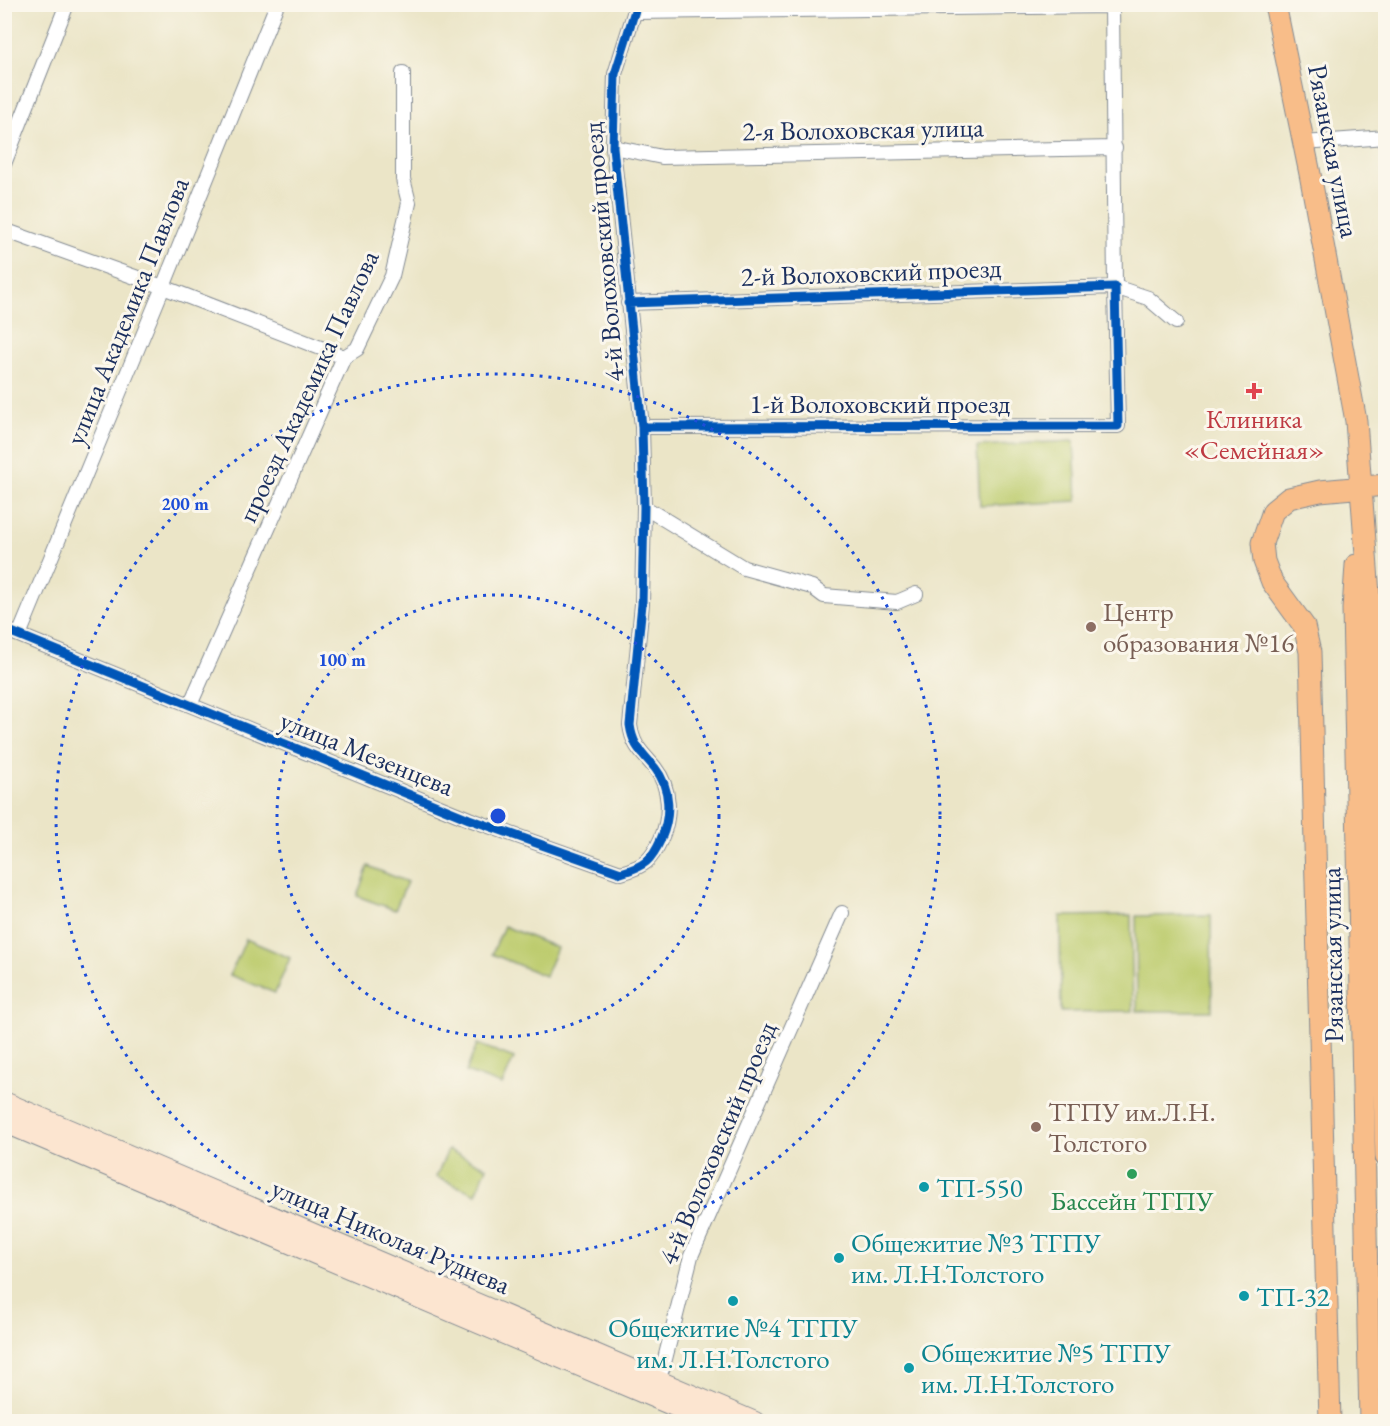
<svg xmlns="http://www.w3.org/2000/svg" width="1390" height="1426" font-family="'EB Garamond',serif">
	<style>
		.green { fill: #bdcc6e; stroke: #6c7e66; stroke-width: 1.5 }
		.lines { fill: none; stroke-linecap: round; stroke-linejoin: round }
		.street-casing { stroke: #838a92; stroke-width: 16 }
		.secondary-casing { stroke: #838a92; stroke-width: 22 }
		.primary-casing { stroke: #838a92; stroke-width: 23 }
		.street { stroke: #fff; stroke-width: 14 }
		.secondary { stroke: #fce5d0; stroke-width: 20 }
		.primary { stroke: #f8bd89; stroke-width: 21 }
		.cycleway-casing { stroke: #fbf7ec; stroke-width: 13 }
		.cycleway { stroke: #0057b8; stroke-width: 9 }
		.ring { fill: none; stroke: #1d4ed8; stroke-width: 3; stroke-dasharray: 3 6 }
		.health-dot { fill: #e0444e; stroke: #fbf7ec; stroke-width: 2 }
		.education-dot { fill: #8d6e63; stroke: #fbf7ec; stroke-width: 2 }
		.leisure-dot { fill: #2e9e5b; stroke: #fbf7ec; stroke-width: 2 }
		.culture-dot { fill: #0f9aa8; stroke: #fbf7ec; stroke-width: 2 }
		.labels { text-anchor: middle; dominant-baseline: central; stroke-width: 6; stroke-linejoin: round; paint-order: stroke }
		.street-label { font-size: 27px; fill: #1b2f5e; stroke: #fbf7ec }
		.health-label { font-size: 27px; fill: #be3a42; stroke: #fbf7ec }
		.education-label { font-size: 27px; fill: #785e54; stroke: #fbf7ec; text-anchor: start }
		.culture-label { font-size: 27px; fill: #0d838f; stroke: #fbf7ec; text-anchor: start }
		.leisure-label { font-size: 27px; fill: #27864d; stroke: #fbf7ec }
		.centre { fill: #1d4ed8; stroke: #fbf7ec; stroke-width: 3 }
		.ring-label { font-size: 18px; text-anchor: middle; font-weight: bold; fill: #1d4ed8; stroke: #fbf7ec; stroke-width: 6; stroke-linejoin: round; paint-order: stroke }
	</style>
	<rect width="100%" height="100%" fill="#fbf7ec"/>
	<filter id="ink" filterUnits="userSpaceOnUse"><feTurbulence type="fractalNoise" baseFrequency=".0167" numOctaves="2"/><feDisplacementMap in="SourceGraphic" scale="12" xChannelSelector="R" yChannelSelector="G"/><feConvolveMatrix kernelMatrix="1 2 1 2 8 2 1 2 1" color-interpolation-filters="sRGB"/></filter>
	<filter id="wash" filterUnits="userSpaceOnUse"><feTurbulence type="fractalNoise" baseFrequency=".008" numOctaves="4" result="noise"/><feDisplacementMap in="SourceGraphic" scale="24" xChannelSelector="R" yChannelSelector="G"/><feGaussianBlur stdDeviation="1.35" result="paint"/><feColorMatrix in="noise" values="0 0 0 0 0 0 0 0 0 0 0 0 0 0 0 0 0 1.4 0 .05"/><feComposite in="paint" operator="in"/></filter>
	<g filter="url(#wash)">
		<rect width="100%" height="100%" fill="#ebe5c7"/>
		<!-- green -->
		<path class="green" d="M1074,441L1077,501L980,506L977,446Z
			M368,866L407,882L395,910L357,896Z
			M1131,915L1133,1011L1061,1012L1060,916Z
			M1211,915L1212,1011H1137L1136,916Z
			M504,926L557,948L545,976L492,954Z
			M246,939L290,958L275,993L230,975Z
			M477,1044L514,1058L502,1085L466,1072Z
			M448,1150L487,1167L476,1194L436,1177Z"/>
	</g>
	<g filter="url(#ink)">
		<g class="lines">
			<defs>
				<path id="street" d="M1112,4L1115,287L1148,298L1176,322
					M634,12L1112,6
					M1304,143L1386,137
					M613,147L662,157L1115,148
					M4,164L67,4
					M4,230L163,287L344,357
					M628,303L1115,287L1118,426L642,427
					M644,507L744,568L812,587L824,596L897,602L916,594
					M4,629L469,819L621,873C645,866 651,861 661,839C671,816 671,788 655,768C642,752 633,747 630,725L642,604L644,507L642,427L613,147L615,74L637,4
					M19,635L163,287L277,4
					M190,705L344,357L357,349L392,276L409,203L403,179V73
					M654,1387L663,1367L691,1256L842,913"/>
				<path id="secondary" d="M4,1102L755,1422
					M4,1122L712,1422"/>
				<path id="primary" d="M1275,4L1310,174L1356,421L1370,608L1386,1157
					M1356,565L1353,609L1370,1422
					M1330,1422L1310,652L1304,626L1272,582L1264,561L1262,543L1273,511L1289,498L1320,491L1386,485"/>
			</defs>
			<!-- street casing -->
			<use href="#street" class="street-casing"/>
			<!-- secondary casing -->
			<use href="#secondary" class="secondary-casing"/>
			<!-- primary casing -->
			<use href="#primary" class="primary-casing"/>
			<!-- street -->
			<use href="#street" class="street"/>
			<!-- secondary -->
			<use href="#secondary" class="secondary"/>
			<!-- primary -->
			<use href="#primary" class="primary"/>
			<defs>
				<path id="cycleway" d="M628,303L1115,287L1118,426L642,427
					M4,629L469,819L621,873C645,866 651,861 661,839C671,816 671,788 655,768C642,752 633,747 630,725L642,604L644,507L642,427L613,147L615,74L637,4"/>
			</defs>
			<!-- cycleway casing -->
			<use href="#cycleway" class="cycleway-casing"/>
			<!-- cycleway -->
			<use href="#cycleway" class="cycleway"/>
		</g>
	</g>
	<!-- distance rings -->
	<g class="ring">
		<circle cx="498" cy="816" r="221"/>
		<circle cx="498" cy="816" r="442"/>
	</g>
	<!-- markers -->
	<path class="health-dot" d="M1251 382h6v6h6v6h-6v6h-6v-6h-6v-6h6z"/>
	<g class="education-dot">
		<circle cx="1091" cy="627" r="6"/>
		<circle cx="1036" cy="1127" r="6"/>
	</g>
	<circle class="leisure-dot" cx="1132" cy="1174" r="6"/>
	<g class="culture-dot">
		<circle cx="924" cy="1187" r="6"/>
		<circle cx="839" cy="1258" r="6"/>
		<circle cx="1244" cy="1296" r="6"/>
		<circle cx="733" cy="1301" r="6"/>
		<circle cx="909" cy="1368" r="6"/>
	</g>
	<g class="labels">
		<!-- street labels -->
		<g class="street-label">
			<text transform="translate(863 129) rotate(-1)">2-я Волоховская улица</text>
			<text transform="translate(1334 151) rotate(79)">Рязанская улица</text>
			<text transform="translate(603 252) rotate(-95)">4-й Волоховский проезд</text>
			<text transform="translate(871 272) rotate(-2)">2-й Волоховский проезд</text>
			<text transform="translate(127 311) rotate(-68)">улица Академика Павлова</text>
			<text transform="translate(308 386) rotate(-65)">проезд Академика Павлова</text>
			<text x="880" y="403">1-й Волоховский проезд</text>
			<text transform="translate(367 753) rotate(22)">улица Мезенцева</text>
			<text transform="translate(1332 955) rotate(-91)">Рязанская улица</text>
			<text transform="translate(717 1143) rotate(-67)">4-й Волоховский проезд</text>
			<text transform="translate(391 1236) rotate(23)">улица Николая Руднева</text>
		</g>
		<!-- health labels -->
		<g class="health-label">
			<text x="1254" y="418">Клиника<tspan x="1254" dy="31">«Семейная»</tspan></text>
		</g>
		<!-- education labels -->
		<g class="education-label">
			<text x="1103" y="611">Центр<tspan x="1103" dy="31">образования №16</tspan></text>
			<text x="1048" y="1111">ТГПУ им.Л.Н.<tspan x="1048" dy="31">Толстого</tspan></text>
		</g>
		<!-- culture labels -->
		<g class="culture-label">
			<text x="936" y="1187">ТП-550</text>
			<text x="851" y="1242">Общежитие №3 ТГПУ<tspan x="851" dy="31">им. Л.Н.Толстого</tspan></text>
			<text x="1256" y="1296">ТП-32</text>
			<text x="733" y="1327" text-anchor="middle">Общежитие №4 ТГПУ<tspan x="733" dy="31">им. Л.Н.Толстого</tspan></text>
			<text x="921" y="1352">Общежитие №5 ТГПУ<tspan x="921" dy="31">им. Л.Н.Толстого</tspan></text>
		</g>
		<!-- leisure labels -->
		<g class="leisure-label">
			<text x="1132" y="1200">Бассейн ТГПУ</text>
		</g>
	</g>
	<circle cx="498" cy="816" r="9" class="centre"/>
	<g class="ring-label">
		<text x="185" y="510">200 m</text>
		<text x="342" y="666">100 m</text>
	</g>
	<!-- margin -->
	<rect width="1390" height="1426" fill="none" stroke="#fbf7ec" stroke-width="24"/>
</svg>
